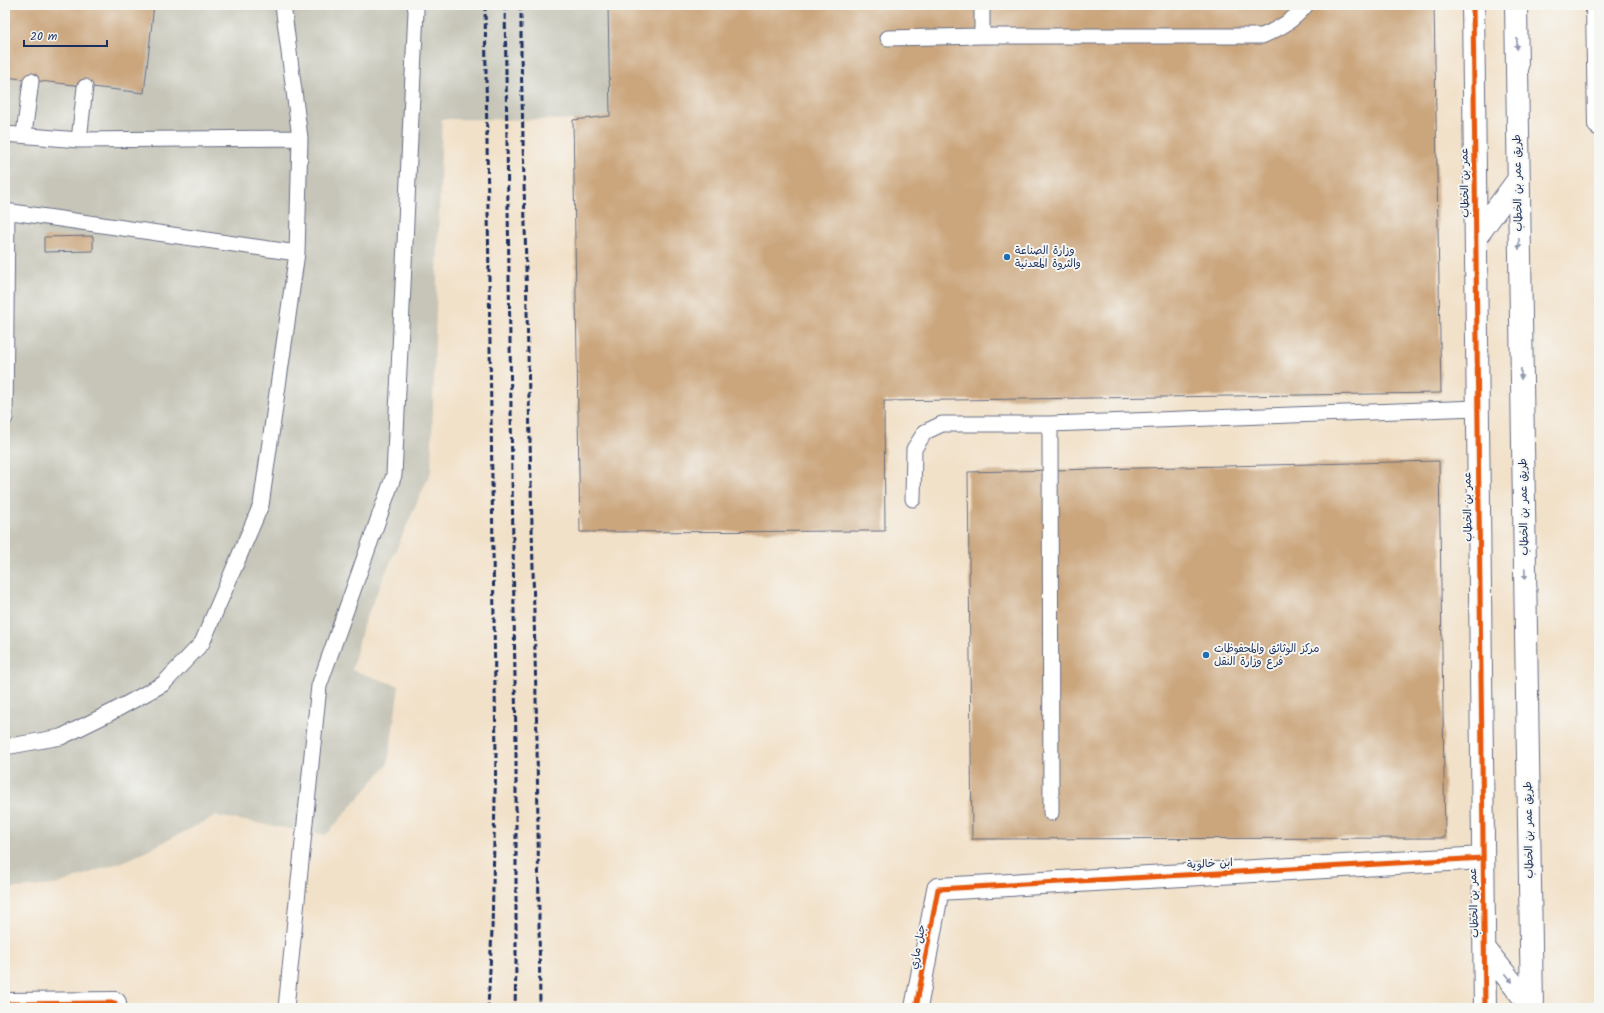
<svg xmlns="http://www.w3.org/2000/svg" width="1604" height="1013" font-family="Kalam,'Playpen Sans Arabic',sans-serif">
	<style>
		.industrial { fill: #c6c5b8 }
		.building { fill: #cba67d }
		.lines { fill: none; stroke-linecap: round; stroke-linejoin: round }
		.service-casing { stroke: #666d83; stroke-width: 17 }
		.minor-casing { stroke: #666d83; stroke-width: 24 }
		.tertiary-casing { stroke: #666d83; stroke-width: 24 }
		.primary-casing { stroke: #666d83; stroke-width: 24 }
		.service { stroke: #fff; stroke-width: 15 }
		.minor { stroke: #fff; stroke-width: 22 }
		.tertiary { stroke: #fff; stroke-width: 22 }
		.primary { stroke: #fff; stroke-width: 22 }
		.rail { stroke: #1b2f5e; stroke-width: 3; stroke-dasharray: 6 3; stroke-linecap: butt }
		.cycleway-casing { stroke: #f6f6f2; stroke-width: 8 }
		.cycleway { stroke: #e8590c; stroke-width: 5 }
		.oneway { fill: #8d97ae }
		.poi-dot { fill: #1f6fb2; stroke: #f6f6f2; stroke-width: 1.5 }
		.labels { text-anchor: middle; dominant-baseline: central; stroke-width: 4; stroke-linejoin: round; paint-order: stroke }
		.street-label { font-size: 11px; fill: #1b2f5e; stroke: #f6f6f2 }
		.poi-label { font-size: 11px; fill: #1b2f5e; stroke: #f6f6f2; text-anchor: start }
	</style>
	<rect width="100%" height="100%" fill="#f6f6f2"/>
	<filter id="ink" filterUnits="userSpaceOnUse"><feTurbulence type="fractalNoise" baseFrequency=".025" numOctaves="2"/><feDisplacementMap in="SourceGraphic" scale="8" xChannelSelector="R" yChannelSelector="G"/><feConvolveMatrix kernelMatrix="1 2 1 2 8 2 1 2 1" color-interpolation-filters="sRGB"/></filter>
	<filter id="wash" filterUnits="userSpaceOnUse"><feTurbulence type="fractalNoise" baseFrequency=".012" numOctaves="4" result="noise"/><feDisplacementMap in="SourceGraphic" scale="16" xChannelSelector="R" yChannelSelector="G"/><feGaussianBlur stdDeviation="0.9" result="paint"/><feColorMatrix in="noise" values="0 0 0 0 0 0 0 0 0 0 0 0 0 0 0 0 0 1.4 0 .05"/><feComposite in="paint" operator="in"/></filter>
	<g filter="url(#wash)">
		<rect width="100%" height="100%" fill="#f2e1c9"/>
		<!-- industrial -->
		<path class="industrial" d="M5,5H608L610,116L573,120L442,119L431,471L364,622L352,670L399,686L388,764L326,835L216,816L130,859L55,885L5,889Z"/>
		<g id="blocks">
			<!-- building -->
			<path class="building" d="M5,5H154L144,93L5,77Z
				M608,5H1434L1441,393L884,401L885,531L580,532L573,120L610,116Z
				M93,236V251L44,252V237Z
				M1439,461L1445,838L972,839L968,472Z"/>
		</g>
	</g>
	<g filter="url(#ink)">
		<use href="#blocks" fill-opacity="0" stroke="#666d83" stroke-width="1"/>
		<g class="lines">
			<defs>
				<path id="service" d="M982,5V36
					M888,38L982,36H1262C1280,28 1293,21 1306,5
					M5,134L79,140L300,138
					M24,134L31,81
					M79,140L85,87
					M5,211L297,253
					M5,418L7,211
					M1050,424L1051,813
					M913,499L914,449L925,432L942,424H1050L1477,408
					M5,747L61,737L110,713L163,684L202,643L261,505L297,253L300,138L283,5
					M286,1008L319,686L394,475L416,11L415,5"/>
				<path id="minor" d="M5,1004L115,1003
					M916,1008L938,889L1483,858"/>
				<path id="tertiary" d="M1473,5L1485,1008
					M1476,237L1518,180
					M1485,949L1532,1008"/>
				<path id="primary" d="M1516,5L1532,1008
					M1597,5L1599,124"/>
			</defs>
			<!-- service casing -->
			<use href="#service" class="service-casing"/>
			<!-- minor casing -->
			<use href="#minor" class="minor-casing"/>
			<!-- tertiary casing -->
			<use href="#tertiary" class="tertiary-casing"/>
			<!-- primary casing -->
			<use href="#primary" class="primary-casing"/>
			<!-- service -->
			<use href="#service" class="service"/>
			<!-- minor -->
			<use href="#minor" class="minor"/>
			<!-- tertiary -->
			<use href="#tertiary" class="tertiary"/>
			<!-- primary -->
			<use href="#primary" class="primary"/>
			<!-- rail -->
			<path class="rail" d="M485,5L496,754L492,930L488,1008
				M505,5L516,745V965L515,1008
				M521,5V53L537,741L540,1008"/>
			<defs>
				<path id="cycleway" d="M1473,5L1485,1008
					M5,1004L115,1003
					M916,1008L938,889L1483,858"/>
			</defs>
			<!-- cycleway casing -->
			<use href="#cycleway" class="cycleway-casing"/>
			<!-- cycleway -->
			<use href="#cycleway" class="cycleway"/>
		</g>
		<!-- one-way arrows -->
		<defs><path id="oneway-solid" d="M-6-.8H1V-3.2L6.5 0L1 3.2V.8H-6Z"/></defs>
		<g class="oneway">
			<use href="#oneway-solid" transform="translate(1517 44) rotate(89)"/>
			<use href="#oneway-solid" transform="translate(1519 244) rotate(89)"/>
			<use href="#oneway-solid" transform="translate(1521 374) rotate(89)"/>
			<use href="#oneway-solid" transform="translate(1525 574) rotate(89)"/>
			<use href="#oneway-solid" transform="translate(1509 978) rotate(52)"/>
		</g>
	</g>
	<!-- markers -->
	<g class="poi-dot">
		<circle cx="1007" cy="257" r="4"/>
		<circle cx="1206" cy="655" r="4"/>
	</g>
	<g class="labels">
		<!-- street labels -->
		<g class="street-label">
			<text transform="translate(1465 183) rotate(-91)">عمر بن الخطاب</text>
			<text transform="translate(1518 183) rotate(-91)">طريق عمر بن الخطاب</text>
			<text transform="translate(1468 507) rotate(-91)">عمر بن الخطاب</text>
			<text transform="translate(1524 507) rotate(-91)">طريق عمر بن الخطاب</text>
			<text transform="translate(1529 830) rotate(-91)">طريق عمر بن الخطاب</text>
			<text transform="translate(1210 864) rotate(-3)">ابن خالوية</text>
			<text transform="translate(1474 903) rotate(-92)">عمر بن الخطاب</text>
			<text transform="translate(918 947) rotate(-79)">جبل ماري</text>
		</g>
		<!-- poi labels -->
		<g class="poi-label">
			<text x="1015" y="251">وزارة الصناعة<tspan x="1015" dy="13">والثروة المعدنية</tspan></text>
			<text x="1214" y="649">مركز الوثائق والمحفوظات<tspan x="1214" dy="13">فرع وزارة النقل</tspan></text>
		</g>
	</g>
	<!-- margin -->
	<rect width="1604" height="1013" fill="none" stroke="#f6f6f2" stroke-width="20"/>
	<!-- scale -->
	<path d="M24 40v6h83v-6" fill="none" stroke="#1b2f5e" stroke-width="2"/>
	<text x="30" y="40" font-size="12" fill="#1b2f5e" stroke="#f6f6f2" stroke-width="3" paint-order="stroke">20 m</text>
</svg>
